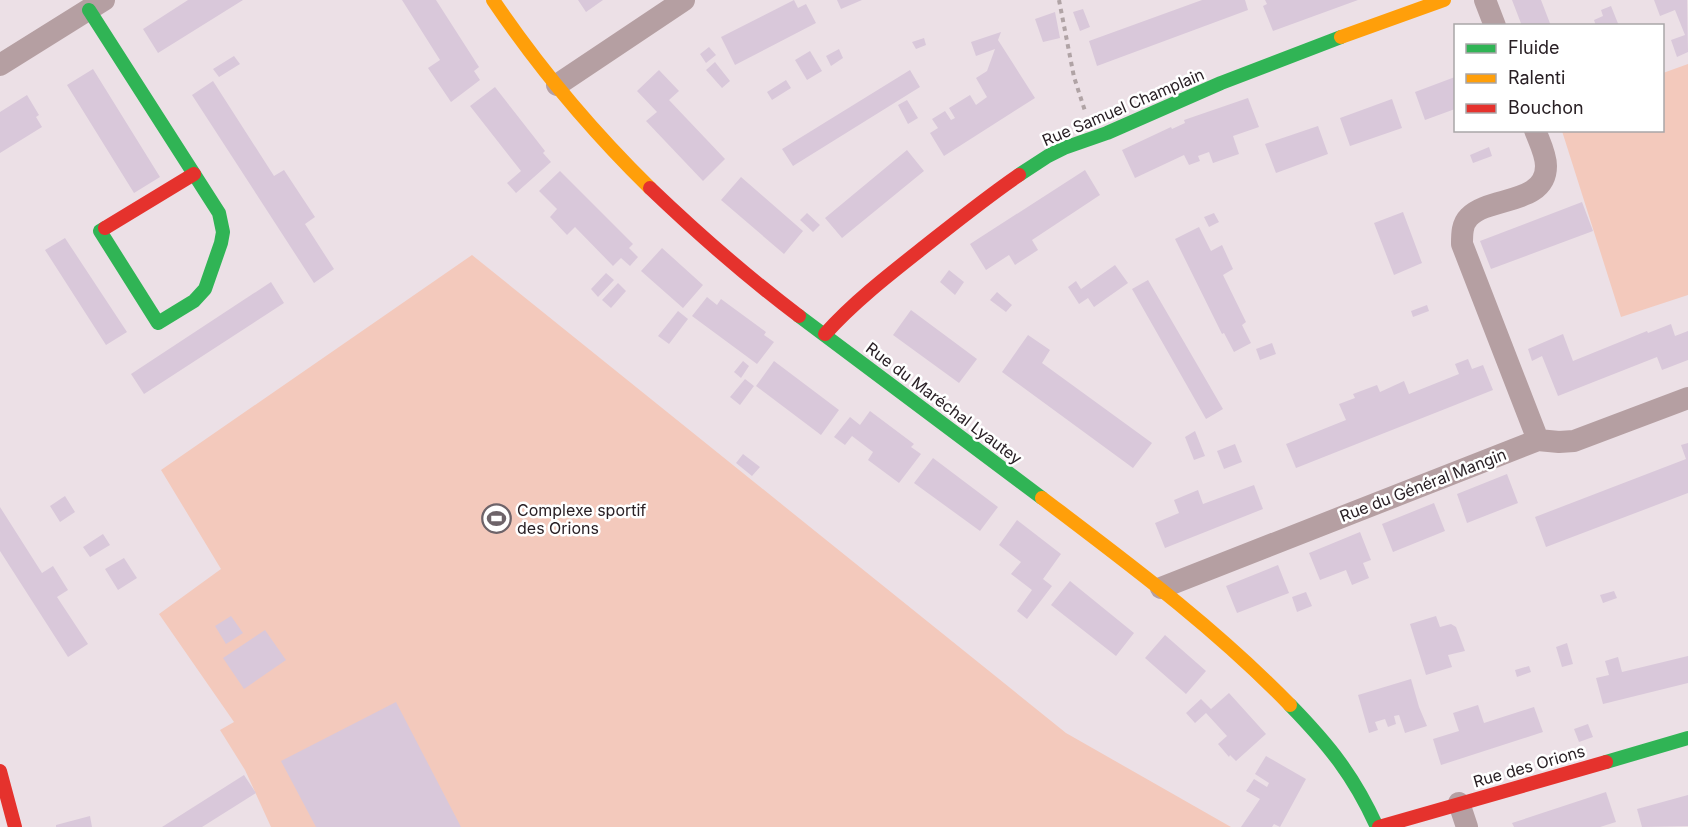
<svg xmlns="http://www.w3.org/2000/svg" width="1688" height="827" font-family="Inter,sans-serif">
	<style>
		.green { fill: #f3c9bc }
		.building { fill: #d9c8da }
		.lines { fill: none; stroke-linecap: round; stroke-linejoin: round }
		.path { stroke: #b0a3a5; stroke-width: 4; stroke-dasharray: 4.5 4.5; stroke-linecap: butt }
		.street { stroke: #b59fa2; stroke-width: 22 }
		.fast { stroke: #30b455; stroke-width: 14 }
		.slow { stroke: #ff9f0a; stroke-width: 14 }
		.jam { stroke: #e5322d; stroke-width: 14 }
		.labels { text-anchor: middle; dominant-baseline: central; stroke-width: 5; stroke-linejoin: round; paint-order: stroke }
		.street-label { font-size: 16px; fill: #292025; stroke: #fff }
		.poi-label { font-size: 16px; fill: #292025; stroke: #fff; text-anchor: start }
	</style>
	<rect width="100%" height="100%" fill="#ece0e6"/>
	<!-- green -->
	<path class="green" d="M1688,64V295L1621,317L1562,131L1662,130L1663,73Z
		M472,255L1066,733L1231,827H271L245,770L220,730L234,722L159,614L221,569L161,470Z"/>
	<!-- building -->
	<path class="building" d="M188,0H243L158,53L143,29Z
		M402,0H436L479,67L474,71L480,80L451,102L428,68L440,60Z
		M578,0H603L586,12Z
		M794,0L798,8L806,4L816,23L735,65L721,37Z
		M837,0H862L841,9Z
		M1202,0H1245L1248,10L1097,66L1089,41Z
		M1265,0H1358L1273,31L1263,6L1267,4Z
		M1512,0H1541L1551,26H1522Z
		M1654,0H1687L1688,52L1677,57L1671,40L1685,35L1675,10L1660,16Z
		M1611,6L1619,26H1596L1594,20L1603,16L1601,10Z
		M1083,9L1090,27L1080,31L1073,12Z
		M1055,12L1060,38L1043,42L1035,19Z
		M1001,32L998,40L1035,98L944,156L930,133L938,128L932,119L945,111L951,120L955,118L949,108L970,95L976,105L987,97L976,78L987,71L995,49L976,56L971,42Z
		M924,38L926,45L916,49L912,42Z
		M709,47L716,55L706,63L700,54Z
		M839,49L843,58L831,66L826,56Z
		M810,51L822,71L807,80L795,60Z
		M234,56L240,64L219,77L213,69Z
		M715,62L730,81L722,88L706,70Z
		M93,69L160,177L134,193L67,85Z
		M659,70L679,91L669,100L725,159L703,181L646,121L657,112L637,91Z
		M910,70L920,87L793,166L782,149Z
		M1455,77V109L1425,120L1415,92Z
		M786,80L791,88L772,100L767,92Z
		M213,81L274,176L284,170L315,217L305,224L334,269L314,283L192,95Z
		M495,87L545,151L543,153L551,162L516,193L507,183L521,171L470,106Z
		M27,95L39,115L36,117L42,127L0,153V112Z
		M1248,98L1259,127L1233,136L1239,154L1213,163L1209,152L1198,156L1200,161L1189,165L1184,155L1135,178L1122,150L1171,127L1172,129L1185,123L1184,120Z
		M1392,99L1402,128L1350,146L1340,118Z
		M907,100L918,118L908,124L898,105Z
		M1318,126L1328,154L1276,173L1265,144Z
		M1489,147L1492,156L1473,163L1470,155Z
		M907,150L924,171L842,238L825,218Z
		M1085,170L1100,195L1032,240L1038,250L1015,265L1009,255L986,270L970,244Z
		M560,171L633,244L629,248L638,257L630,266L621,258L613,266L575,227L567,235L550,217L557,209L539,191Z
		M741,177L803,231L784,254L721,200Z
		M1582,202L1593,231L1491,269L1480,241Z
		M1403,212L1422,263L1394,275L1374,223Z
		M807,213L820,225L813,232L800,220Z
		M1214,213L1219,222L1209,227L1204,217Z
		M1199,227L1211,251L1222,245L1233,269L1223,275L1246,322L1242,325L1251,343L1234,352L1224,333L1222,334L1175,239Z
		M65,238L127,332L106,345L45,250Z
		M662,248L703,285L683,308L641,271Z
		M1115,265L1128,283L1094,307L1088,298L1079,304L1068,287L1076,281L1081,289Z
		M949,270L964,282L955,295L940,282Z
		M606,273L614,280L598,297L591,289Z
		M1148,280L1223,409L1206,419L1132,289Z
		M271,282L284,303L144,394L131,374Z
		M618,283L626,291L611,308L602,300Z
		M997,292L1012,305L1006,312L990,300Z
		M707,297L717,305L721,299L766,332L764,335L774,342L757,364L692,316Z
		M1427,305L1429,311L1413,317L1411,311Z
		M911,310L977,359L959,383L893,335Z
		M678,311L688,319L669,344L658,336Z
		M1671,324L1675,336L1688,331V360L1662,370L1657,357L1558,396L1542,356L1532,361L1528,349L1563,334L1573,361L1647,331L1648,333Z
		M1028,335L1050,350L1042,363L1152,443L1133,468L1002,372Z
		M1272,343L1276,354L1260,360L1256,349Z
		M1468,359L1472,369L1483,365L1493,390L1296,468L1286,444L1346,420L1339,404L1355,398L1353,394L1377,385L1380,392L1404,381L1409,394L1459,374L1455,364Z
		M743,361L749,366L741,378L734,372Z
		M774,361L839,410L821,435L756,386Z
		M745,379L754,386L740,405L730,397Z
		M870,411L914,444L911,447L921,454L899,483L868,460L873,452L852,436L845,445L834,437L850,417L860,425Z
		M1195,431L1205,456L1194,460L1185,437Z
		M1688,443V493L1546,547L1535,517L1686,459L1681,445Z
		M1235,444L1242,462L1224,469L1217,451Z
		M743,454L760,467L752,476L736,463Z
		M933,458L998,507L980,531L914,483Z
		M1507,474L1518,503L1467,523L1457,494Z
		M1254,485L1263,509L1165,548L1155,523L1179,513L1174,500L1198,490L1203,504Z
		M65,496L75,512L60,522L50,506Z
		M1434,503L1445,531L1393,552L1382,524Z
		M0,507L42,573L53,566L68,590L57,597L88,644L68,657L0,551Z
		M1017,520L1061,554L1043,579L1052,586L1027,619L1017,611L1032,590L1011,574L1021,562L999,545Z
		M1360,532L1371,560L1363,563L1369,578L1352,585L1346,570L1320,580L1309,553Z
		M103,534L110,545L90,557L83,547Z
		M124,558L137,578L118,590L105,569Z
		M1278,565L1289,593L1237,613L1226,586Z
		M1070,581L1134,633L1116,656L1051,605Z
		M1614,591L1617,598L1603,603L1600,595Z
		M1306,592L1312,606L1297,612L1292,597Z
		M231,616L243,633L226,644L215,626Z
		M1436,616L1440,627L1451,624L1456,627L1465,651L1448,655L1452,667L1426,675L1410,624Z
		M265,630L286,660L244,689L223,658Z
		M1165,635L1206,671L1186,694L1145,658Z
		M1567,643L1573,664L1562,667L1556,647Z
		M1688,656V683L1603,704L1596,678L1609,675L1605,661L1618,657L1622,672Z
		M1529,666L1531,672L1517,677L1515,670Z
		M1411,679L1419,707L1427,726L1405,733L1399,715L1394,716L1396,724L1388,727L1385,719L1375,722L1378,730L1369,733L1358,695Z
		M1229,693L1266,734L1236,761L1230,755L1229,757L1218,744L1227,736L1206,713L1195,723L1186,713L1201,699L1211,709Z
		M396,702L461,827H316L281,761Z
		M1478,705L1484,723L1534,707L1543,732L1441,765L1433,739L1459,731L1453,713Z
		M1588,724L1593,737L1579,742L1574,729Z
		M1266,756L1306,779L1280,827L1274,824L1272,827H1241L1260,799L1246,791L1254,779L1267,787L1269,783L1255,774Z
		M244,775L256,793L202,827H162Z
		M1606,792L1616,822L1600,827H1514L1512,823Z
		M1688,795V826L1642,827L1637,809Z
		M90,816L92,827H56V825Z"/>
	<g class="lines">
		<!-- path -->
		<path class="path" d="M1059,0L1074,77L1085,111"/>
		<!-- street -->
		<path class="street" d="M1485,0L1495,26
			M0,65L104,0
			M557,85L684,0
			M1535,130C1539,141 1546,154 1546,166C1546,205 1489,196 1469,217C1462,224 1462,234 1462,244L1538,440
			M1161,588L1538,440L1559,442L1574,441L1688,398
			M1459,803L1467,827"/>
		<!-- fast -->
		<path class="fast" d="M89,10L219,213L223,232L221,243L205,289L194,301L158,323L100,231L105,228
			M1019,175L1048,156L1064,148L1107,133L1221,83L1341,37
			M799,316L1042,498
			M1290,705C1329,745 1354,776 1377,827
			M1606,762L1688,738"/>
		<!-- slow -->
		<path class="slow" d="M493,0C539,68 591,130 650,188
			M1341,37L1444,0
			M1042,498C1129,564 1213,626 1290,705"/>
		<!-- jam -->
		<path class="jam" d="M650,188C697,233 746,276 799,316
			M105,228L194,174
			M825,334C853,303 886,277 919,251C952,225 984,199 1019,175
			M0,771L15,827
			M1379,827L1606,762"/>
	</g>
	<!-- icons -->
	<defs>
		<symbol id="stadium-ring" viewBox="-11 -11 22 22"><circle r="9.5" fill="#fff" stroke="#6d6369" stroke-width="1.5"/><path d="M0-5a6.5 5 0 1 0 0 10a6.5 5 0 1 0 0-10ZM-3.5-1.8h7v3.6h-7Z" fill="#6d6369"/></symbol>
	</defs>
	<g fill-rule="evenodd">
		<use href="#stadium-ring" x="480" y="502" width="33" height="33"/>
	</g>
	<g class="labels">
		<!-- street labels -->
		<g class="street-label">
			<text transform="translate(1123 107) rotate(-23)">Rue Samuel Champlain</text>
			<text transform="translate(944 403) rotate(37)">Rue du Maréchal Lyautey</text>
			<text transform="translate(1423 485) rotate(-21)">Rue du Général Mangin</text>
			<text transform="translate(1529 766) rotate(-16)">Rue des Orions</text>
		</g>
		<!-- poi labels -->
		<g class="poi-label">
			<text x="517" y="510">Complexe sportif<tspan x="517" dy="18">des Orions</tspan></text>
		</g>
	</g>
	<!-- legend -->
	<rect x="1454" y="24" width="210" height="108" fill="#ffffff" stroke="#a9a6a8" stroke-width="1.5"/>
	<rect x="1466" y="44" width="30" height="9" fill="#30b455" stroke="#a9a6a8" stroke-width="1.5"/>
	<text x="1508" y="54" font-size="18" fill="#292025">Fluide</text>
	<rect x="1466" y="74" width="30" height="9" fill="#ff9f0a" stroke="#a9a6a8" stroke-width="1.5"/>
	<text x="1508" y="84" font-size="18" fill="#292025">Ralenti</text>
	<rect x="1466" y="104" width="30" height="9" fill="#e5322d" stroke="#a9a6a8" stroke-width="1.5"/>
	<text x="1508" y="114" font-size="18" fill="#292025">Bouchon</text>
</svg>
